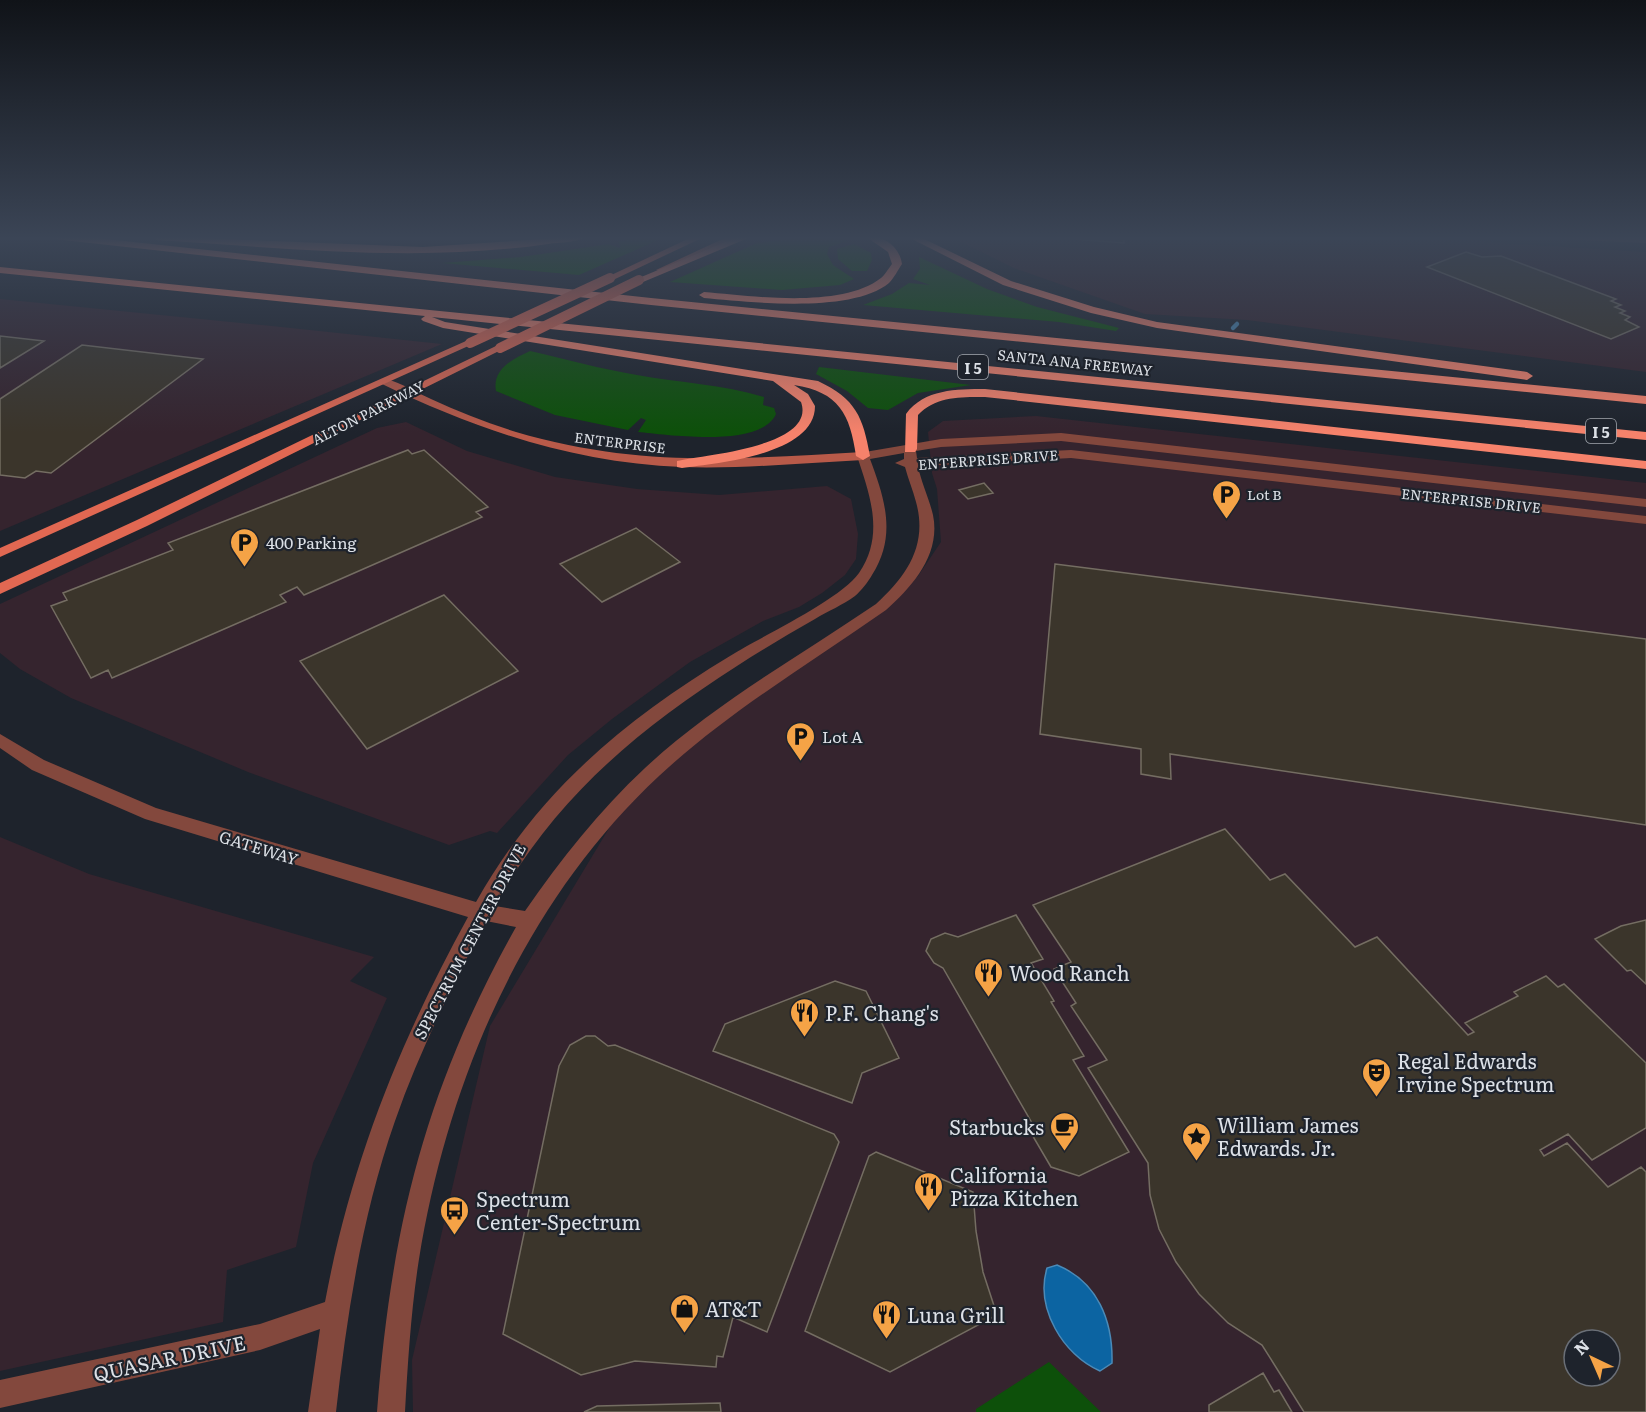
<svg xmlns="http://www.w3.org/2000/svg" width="1646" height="1412" font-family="Literata,serif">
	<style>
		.commercial { fill: #35242e; fill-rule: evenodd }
		.green { fill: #0d500a }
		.water { fill: #0c64a2; stroke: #4b8ab7; stroke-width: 1.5 }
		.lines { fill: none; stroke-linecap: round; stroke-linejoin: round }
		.stream { stroke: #4b8ab7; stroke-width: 4.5 }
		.building { fill: #3b352b; stroke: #746d62; stroke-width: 1.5; fill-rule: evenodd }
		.tertiary { fill: #83483d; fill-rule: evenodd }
		.secondary { fill: #b85a49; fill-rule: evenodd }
		.primary { fill: #e16852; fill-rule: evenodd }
		.motorway { fill: #f6826b; fill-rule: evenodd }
		.primary-bridge { stroke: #e16852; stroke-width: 10 }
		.labels { text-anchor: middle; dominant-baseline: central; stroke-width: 4.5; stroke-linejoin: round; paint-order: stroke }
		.far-street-label { font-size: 14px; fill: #dde1e7; stroke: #1e232c }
		.far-poi-label { font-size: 14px; fill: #dde1e7; stroke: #1e232c; text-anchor: start }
		.shield { fill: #1e232c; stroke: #a4a8af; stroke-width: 1.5 }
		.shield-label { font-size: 15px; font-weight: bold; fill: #dde1e7 }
		.poi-label { font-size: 16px; fill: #dde1e7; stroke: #1e232c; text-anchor: start }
		.street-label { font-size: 16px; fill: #dde1e7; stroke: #1e232c }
		.near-poi-label { font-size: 20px; fill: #dde1e7; stroke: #1e232c; text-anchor: start }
		.near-street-label { font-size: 20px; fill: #dde1e7; stroke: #1e232c }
	</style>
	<rect width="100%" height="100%" fill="#1e232c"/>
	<!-- commercial -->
	<path class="commercial" d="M949,236H1449L1498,243L1646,252V372L1247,320L1145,314L1014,268Z
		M0,299L272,326L442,344L0,531Z
		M1036,416L1646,483V1412H413L412,1360L490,1026L620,810L697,733L873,613L918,576L941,542L937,489L932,473L928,432L943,421ZM1574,1340H1610V1376H1574Z
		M406,422L467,451L555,477L637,489L719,495L827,486L851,499L858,534L856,559L845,575L822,593L799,607L763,621L690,662L612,719L568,755L497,833L490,831L449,845L248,772L71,698L20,669L0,653V604L377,428Z
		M0,837L89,874L374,957L350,981L387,998L313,1163L296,1247L227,1270L223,1322L0,1371Z"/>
	<!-- green -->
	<path class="green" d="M642,236H667L579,275L442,263L521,257L609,244L619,248L621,246L618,242Z
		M814,236L833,237L847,241L829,247L827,254L833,265L854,279L840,285L782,290L670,282L757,243Z
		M854,244L871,253L872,260L867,271H852L838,259L837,249Z
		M919,257L987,289L1037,307L1119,328L1116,331L1059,322L863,305L892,294L909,283L930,285L913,279L920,269Z
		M530,351C565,359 601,369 637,375C680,383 722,384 764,397L763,405L774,408L776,414C761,448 669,435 638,432L646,420L641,418L628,430L555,415L496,391C492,369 513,359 530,351Z
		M819,367L971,385L918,393L888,410L868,408L847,391L816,374Z
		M1049,1362L1101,1412H976V1409Z"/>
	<!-- water -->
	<path class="water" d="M1057,1265C1098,1282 1113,1321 1112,1363L1100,1371C1063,1355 1035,1308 1047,1268Z"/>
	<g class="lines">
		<!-- stream -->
		<path class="stream" d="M1233,328L1237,324"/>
	</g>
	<!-- building -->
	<path class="building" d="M1035,236H1124V243Z
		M1466,252L1482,257L1501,256L1616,299L1611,301L1621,305L1615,307L1625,311L1620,313L1630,317L1625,320L1639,327L1611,339L1427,267Z
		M0,336L44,341L0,368Z
		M82,345L203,359L51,473L36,471L25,478L0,475V399Z
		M408,450L412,454L424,450L488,507L476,512L482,517L304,595L297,587L280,595L286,602L112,678L108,670L91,678L51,606L67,600L63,593L173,550L168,543Z
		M984,483L993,493L968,499L959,490Z
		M636,528L680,562L602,602L560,564Z
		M1055,564L1646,639V825L1170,754L1171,779L1141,774V749L1040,734Z
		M444,595L518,671L367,749L300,661Z
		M1225,829L1270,880L1285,874L1355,947L1377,937L1468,1035L1474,1032L1465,1023L1518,996L1514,992L1546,976L1558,987L1564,984L1646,1063V1128L1592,1160L1568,1134L1540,1150L1544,1156L1567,1143L1608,1187L1641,1167L1646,1172V1412H1304L1262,1345L1228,1323L1199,1294L1176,1262L1159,1229L1150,1195L1148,1163L1088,1068L1107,1060L1071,1006L1076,1003L1054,969L1071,962L1033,905ZM1574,1340H1610V1376H1574Z
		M1016,915L1043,959L1031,963L1054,1001L1051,1002L1084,1056L1073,1060L1129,1152L1079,1176L1051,1167L1031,1133L1036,1130L943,968L934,963L926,951L931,939L945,933L958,937Z
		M1646,920V984L1631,970L1627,971L1595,939L1621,926Z
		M835,981L866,991L899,1058L862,1073L852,1103L713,1051L725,1024Z
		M586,1036H595L608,1046L615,1045L834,1134L839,1142L767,1332L733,1317L723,1357L717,1356L716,1367L635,1361L581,1375L503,1334L559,1066L570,1045Z
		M876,1152L973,1192L976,1231L983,1272L997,1315L890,1372L805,1331L869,1156Z
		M1263,1373L1274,1392L1279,1390L1292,1412H1209V1405Z
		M720,1403L721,1412H584L597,1406Z"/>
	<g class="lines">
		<!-- tertiary -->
		<path class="tertiary" d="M1554,236L1646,237V243L1558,239Z
			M1061,433L1646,499V507L1061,441L941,447L916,451L917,458L1071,450L1646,516V524L1071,458L918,466C921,482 929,498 933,515C941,554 913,586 886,610C809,664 728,712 659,776C524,902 448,1080 419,1259C411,1310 408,1361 405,1412H377C391,1228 425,1089 516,927L486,921C452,986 419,1052 395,1121C362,1215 347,1314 336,1412H308L320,1329L260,1350L0,1408V1380L260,1324L325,1302C351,1162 400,1041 468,917L145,819L32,770L0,748V734L44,760L156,808L476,902C538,792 624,720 730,656C762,636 840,600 859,573C885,535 870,495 857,456L859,453L941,439ZM904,453V459L895,463L905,467C908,479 913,490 916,502C928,545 907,576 876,604C798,657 714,704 645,768C599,811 561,859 525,911L495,906C554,799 636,731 737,666C763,649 789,634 815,619C828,611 843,605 855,596C861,591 868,582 872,575C897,536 885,499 870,459Z"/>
		<!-- secondary -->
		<path class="secondary" d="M386,379C402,383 417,393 431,399C459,412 487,423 516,432C639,468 738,459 863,452L869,456L863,460C802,463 742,469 682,467C575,463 477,430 382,384L380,382Z"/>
		<!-- primary -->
		<path class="primary" d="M694,236H706L613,280L605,278Z
			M729,236H741L664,272L656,270Z
			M466,341L475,343L0,557V548Z
			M496,346L505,348L147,526L0,594V583L137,520Z"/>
		<!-- motorway -->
		<path class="motorway" d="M49,236H78L651,298L1646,396V404L651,305L54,239Z
			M152,236L423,247L587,236C578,243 559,242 548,244C418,263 286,248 156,240Z
			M740,236H753L643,282L634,280Z
			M865,236C883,235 899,245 902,264C898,270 894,278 889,283C851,314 750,302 704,298L699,295L704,292C752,296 841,309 881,278C885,275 888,269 892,264L888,252Z
			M906,236H918L1011,281L1094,307L1157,322L1527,372L1533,376L1527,380L1157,328L1091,313L1003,285Z
			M0,267L1646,432V440L432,317L445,322L818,381C856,399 863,417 870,456L863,460L856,456C850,414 839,392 794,385L808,394L815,406C815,455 717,463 682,468L677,467V461C702,455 817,447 801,402L773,381L443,328L423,321L421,319L425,316L0,273Z
			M985,389L1646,461V469L985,397C961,397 936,396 918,415L917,449L915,452H905L906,414C924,389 957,389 985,389Z"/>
		<!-- primary-bridge -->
		<path class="primary-bridge" d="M470,343L610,278
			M500,348L639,280"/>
	</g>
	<!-- sky -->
	<linearGradient id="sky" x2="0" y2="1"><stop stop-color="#101318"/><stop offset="0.55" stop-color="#3b4556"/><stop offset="1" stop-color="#3b4556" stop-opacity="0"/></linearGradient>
	<rect width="1646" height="433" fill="url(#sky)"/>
	<!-- icons -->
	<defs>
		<symbol id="parking-pin" viewBox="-11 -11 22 30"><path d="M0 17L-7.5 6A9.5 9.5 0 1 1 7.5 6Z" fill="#f5a346" stroke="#1e232c"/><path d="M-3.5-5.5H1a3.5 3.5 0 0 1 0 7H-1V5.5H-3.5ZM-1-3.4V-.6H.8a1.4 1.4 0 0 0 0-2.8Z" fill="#111"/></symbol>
		<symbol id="restaurant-pin" viewBox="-11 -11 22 30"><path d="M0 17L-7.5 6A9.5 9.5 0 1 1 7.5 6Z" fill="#f5a346" stroke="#1e232c"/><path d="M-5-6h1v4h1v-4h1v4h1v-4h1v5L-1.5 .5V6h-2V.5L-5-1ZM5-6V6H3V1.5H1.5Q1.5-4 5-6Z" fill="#111"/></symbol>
		<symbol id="theatre-pin" viewBox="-11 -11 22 30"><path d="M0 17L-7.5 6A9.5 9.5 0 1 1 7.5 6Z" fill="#f5a346" stroke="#1e232c"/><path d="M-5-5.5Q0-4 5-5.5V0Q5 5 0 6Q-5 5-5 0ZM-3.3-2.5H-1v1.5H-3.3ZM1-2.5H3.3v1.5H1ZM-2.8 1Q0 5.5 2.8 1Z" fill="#111"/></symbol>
		<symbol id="cafe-pin" viewBox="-11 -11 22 30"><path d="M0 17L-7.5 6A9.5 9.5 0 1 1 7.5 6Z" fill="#f5a346" stroke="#1e232c"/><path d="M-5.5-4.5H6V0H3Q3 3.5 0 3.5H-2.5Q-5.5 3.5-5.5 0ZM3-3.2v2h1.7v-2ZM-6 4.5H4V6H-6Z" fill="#111"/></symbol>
		<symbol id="sight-pin" viewBox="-11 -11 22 30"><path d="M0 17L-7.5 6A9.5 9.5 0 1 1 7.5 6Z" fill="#f5a346" stroke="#1e232c"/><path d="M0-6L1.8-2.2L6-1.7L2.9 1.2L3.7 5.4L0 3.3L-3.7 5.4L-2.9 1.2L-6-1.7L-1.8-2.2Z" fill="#111"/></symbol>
		<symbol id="bus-pin" viewBox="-11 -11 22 30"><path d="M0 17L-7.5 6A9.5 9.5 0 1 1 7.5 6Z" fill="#f5a346" stroke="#1e232c"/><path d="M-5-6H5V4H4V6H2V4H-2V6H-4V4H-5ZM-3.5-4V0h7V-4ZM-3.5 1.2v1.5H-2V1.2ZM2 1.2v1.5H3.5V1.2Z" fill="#111"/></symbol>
		<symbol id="shop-pin" viewBox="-11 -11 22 30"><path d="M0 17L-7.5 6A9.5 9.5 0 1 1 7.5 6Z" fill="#f5a346" stroke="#1e232c"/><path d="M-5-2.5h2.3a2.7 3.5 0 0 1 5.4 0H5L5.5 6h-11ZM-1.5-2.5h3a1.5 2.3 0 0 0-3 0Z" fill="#111"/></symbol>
	</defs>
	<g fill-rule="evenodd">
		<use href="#parking-pin" x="1210" y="478" width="33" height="45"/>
		<use href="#parking-pin" x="228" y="526" width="33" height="45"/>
		<use href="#parking-pin" x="784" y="720" width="33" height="45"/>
		<use href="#restaurant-pin" x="972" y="956" width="33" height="45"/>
		<use href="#restaurant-pin" x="788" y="996" width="33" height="45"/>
		<use href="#theatre-pin" x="1360" y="1056" width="33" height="45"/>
		<use href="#cafe-pin" x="1048" y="1110" width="33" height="45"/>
		<use href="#sight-pin" x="1180" y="1120" width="33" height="45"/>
		<use href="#restaurant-pin" x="912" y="1170" width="33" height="45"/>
		<use href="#bus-pin" x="438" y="1194" width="33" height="45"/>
		<use href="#shop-pin" x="668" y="1292" width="33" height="45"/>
		<use href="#restaurant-pin" x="870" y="1298" width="33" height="45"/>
	</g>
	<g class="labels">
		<!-- far-street labels -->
		<g class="far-street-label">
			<text transform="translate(1075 362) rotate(6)">SANTA ANA FREEWAY</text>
			<text transform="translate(368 412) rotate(-27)">ALTON PARKWAY</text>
			<text transform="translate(620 442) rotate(7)">ENTERPRISE</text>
			<text transform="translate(988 459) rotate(-4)">ENTERPRISE DRIVE</text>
			<text transform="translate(1471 500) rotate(6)">ENTERPRISE DRIVE</text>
		</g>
		<!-- far-poi labels -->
		<g class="far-poi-label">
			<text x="1247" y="494">Lot B</text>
		</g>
		<!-- shield labels -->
		<g class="shield">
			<rect x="958" y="355" width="30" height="24" rx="4.5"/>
			<rect x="1586" y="419" width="30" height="24" rx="4.5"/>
		</g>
		<g class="shield-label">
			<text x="973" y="367">I 5</text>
			<text x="1601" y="431">I 5</text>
		</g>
		<!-- poi labels -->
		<g class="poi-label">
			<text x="266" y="542">400 Parking</text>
			<text x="822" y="736">Lot A</text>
		</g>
		<!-- street labels -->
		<g class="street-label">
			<text transform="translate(259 847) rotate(17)">GATEWAY</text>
			<text transform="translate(469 941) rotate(-62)">SPECTRUM CENTER DRIVE</text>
		</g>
		<!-- near-poi labels -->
		<g class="near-poi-label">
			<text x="1009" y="972">Wood Ranch</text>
			<text x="825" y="1012">P.F. Chang's</text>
			<text x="1397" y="1060">Regal Edwards<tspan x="1397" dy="23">Irvine Spectrum</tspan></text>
			<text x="1217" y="1124">William James<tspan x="1217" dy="23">Edwards. Jr.</tspan></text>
			<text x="1044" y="1126" text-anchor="end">Starbucks</text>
			<text x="950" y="1174">California<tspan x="950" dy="23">Pizza Kitchen</tspan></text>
			<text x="476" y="1198">Spectrum<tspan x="476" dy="23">Center-Spectrum</tspan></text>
			<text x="705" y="1308">AT&amp;T</text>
			<text x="907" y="1314">Luna Grill</text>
		</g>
		<!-- near-street labels -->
		<g class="near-street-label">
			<text transform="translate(169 1357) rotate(-12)">QUASAR DRIVE</text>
		</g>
	</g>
	<!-- north arrow -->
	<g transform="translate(1592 1358) rotate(316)"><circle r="28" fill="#1e232c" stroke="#6a6f77" stroke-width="1.5"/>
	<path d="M0-4.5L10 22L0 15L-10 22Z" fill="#f5a346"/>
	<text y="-9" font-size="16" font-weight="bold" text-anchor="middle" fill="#dde1e7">N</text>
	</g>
</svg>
